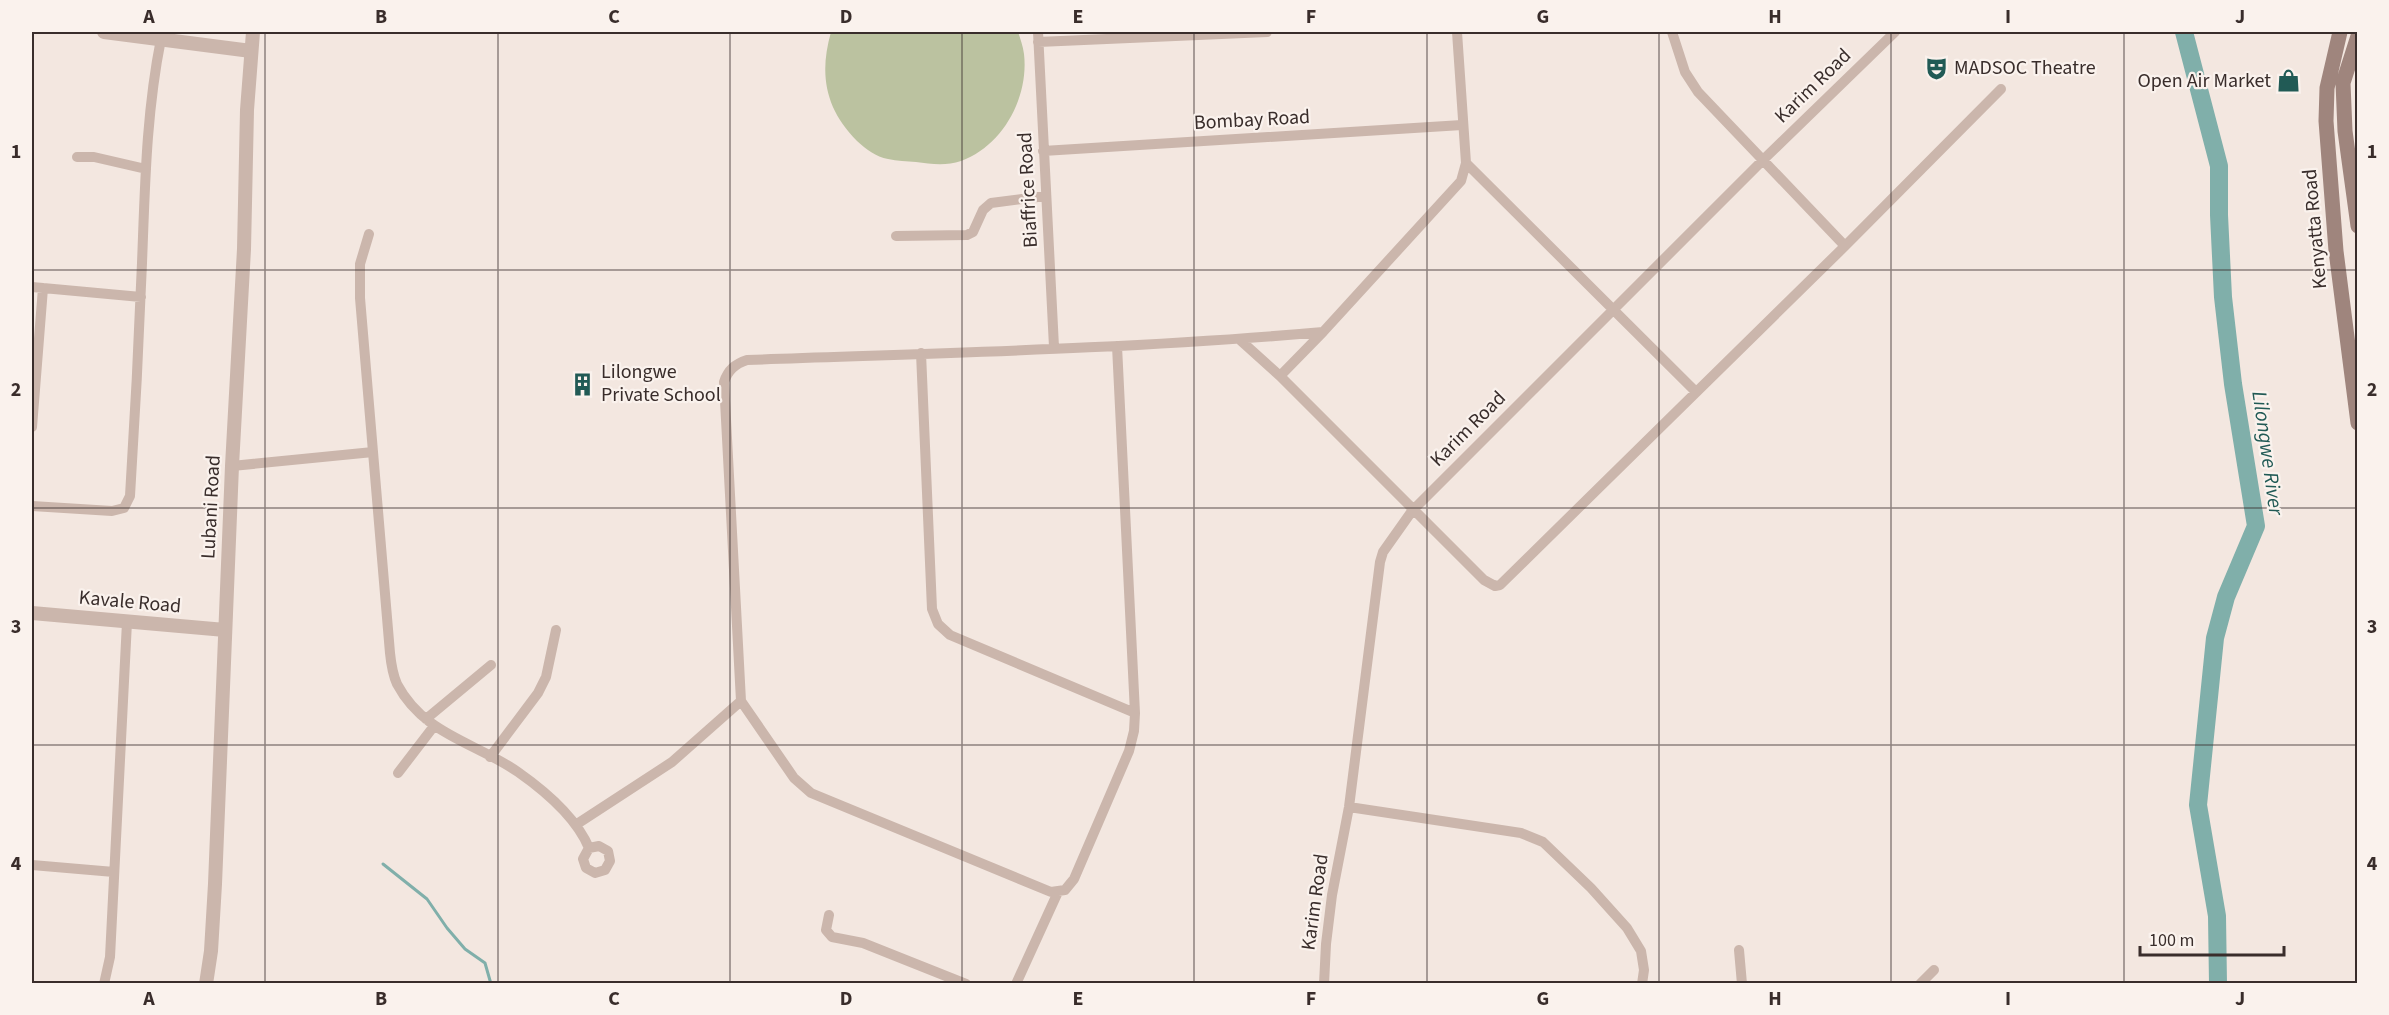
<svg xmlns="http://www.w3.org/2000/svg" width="2389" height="1015" font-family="'Source Sans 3',sans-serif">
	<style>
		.green { fill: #bbc2a0 }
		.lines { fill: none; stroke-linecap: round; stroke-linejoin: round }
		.stream { stroke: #80afaa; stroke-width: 3 }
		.river { stroke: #80afaa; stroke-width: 18 }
		.minor { stroke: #cbb6ac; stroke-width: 10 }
		.tertiary { stroke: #cbb6ac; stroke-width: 14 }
		.secondary { stroke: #9f857d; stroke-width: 15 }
		.grid { fill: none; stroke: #392d2b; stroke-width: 1.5; stroke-opacity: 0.55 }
		.labels { text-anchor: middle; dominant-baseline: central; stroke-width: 4.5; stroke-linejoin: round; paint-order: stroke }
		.poi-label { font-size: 20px; fill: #392d2b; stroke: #faf2ed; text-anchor: start }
		.street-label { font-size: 20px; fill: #392d2b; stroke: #faf2ed }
		.water-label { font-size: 21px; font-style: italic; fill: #215a55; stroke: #faf2ed }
		.neatline { fill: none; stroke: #392d2b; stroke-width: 2 }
		.grid-label { font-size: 20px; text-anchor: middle; font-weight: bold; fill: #392d2b }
	</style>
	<rect width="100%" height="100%" fill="#f3e7e0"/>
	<!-- green -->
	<path class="green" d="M831,32H1018C1020,38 1023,46 1024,54C1029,97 1003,146 961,161C946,166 931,164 916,162C907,161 897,161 888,159C876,157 866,149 857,141C825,109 819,74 831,32Z"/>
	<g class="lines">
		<!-- stream -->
		<path class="stream" d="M383,864L427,899L447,928L465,949L485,963L491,984"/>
		<!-- river -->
		<path class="river" d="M2184,32L2219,166V215L2223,297L2233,384L2256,526L2226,597L2215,638L2198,805L2217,916L2218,984"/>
		<!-- minor -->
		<path class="minor" d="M1038,32L1054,347
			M1672,32L1685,72L1698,92L1845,246
			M1038,42L1267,32
			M1043,151L1462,125
			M77,157H94L146,169
			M1466,163L1696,392
			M369,234L360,264V298L390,653C391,663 393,675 397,684C424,735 475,742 518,772C545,791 576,817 589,848L599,846L608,851L610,861L605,870L595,873L586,868L583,859L589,848
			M896,236L967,235L973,232L983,210L991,203L1046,196
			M32,287L141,297
			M1239,339L1280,376L1484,580L1495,586L1500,585L1845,246L2001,89
			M1117,346L1135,713L1134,731L1129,751L1074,879L1065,890L1051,892L811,793L794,778L741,701L724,382C728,370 735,364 747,360C939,353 1131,349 1323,332L1461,181L1466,163L1457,32
			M921,353L932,609L938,624L950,635L1135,713
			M1280,376L1323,332
			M32,427L43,288
			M232,466L373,452
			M32,506L112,511L124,508L130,496C135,418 139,340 142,263C145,187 146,114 161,39
			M426,719L491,665
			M490,757L538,693L546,677L556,630
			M398,773L434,726
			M1349,807L1521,833L1543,842L1591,888L1627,928L1641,951L1644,970L1642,984
			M577,824L672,762L741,701
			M32,865L114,872
			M829,915L826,930L832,937L863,943L966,984
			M1739,950L1742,984
			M104,984L110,957L127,622
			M1016,984L1058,892
			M1324,984L1326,944L1332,895L1349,807L1380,562L1383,552L1412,511L1764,159L1895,32
			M1920,984L1934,970"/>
		<!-- tertiary -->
		<path class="tertiary" d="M104,32L251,51
			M32,613L225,630
			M206,984L211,951L215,884L232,466L244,249L247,110L253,32"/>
		<!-- secondary -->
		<path class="secondary" d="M2340,32L2327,88L2326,121L2336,251L2358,423
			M2358,36L2343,83L2345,131L2358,226"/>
	</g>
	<!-- grid -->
	<path class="grid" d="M265,32V984M498,32V984M730,32V984M962,32V984M1194,32V984M1427,32V984M1659,32V984M1891,32V984M2124,32V984M32,270H2358M32,508H2358M32,745H2358"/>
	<!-- icons -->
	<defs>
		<symbol id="theatre-bare" viewBox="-9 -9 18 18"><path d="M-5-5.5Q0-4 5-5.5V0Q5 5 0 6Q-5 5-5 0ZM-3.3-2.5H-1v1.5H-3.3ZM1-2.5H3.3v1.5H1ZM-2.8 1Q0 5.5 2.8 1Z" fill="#215a55" stroke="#faf2ed" stroke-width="2.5" paint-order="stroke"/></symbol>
		<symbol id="shop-bare" viewBox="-9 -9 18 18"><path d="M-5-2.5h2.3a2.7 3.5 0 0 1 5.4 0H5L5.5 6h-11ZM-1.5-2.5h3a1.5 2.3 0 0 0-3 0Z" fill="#215a55" stroke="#faf2ed" stroke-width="2.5" paint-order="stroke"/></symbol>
		<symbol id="building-bare" viewBox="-9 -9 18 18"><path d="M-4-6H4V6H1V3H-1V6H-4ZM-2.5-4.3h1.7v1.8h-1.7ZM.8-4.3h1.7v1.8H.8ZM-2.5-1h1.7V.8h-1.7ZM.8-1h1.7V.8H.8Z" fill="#215a55" stroke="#faf2ed" stroke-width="2.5" paint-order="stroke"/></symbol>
	</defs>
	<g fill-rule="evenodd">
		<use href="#theatre-bare" x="1920" y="52" width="33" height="33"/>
		<use href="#shop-bare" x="2272" y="64" width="33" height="33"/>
		<use href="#building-bare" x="566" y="368" width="33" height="33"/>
	</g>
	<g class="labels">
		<!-- poi labels -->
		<g class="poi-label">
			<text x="1954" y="68">MADSOC Theatre</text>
			<text x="2271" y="81" text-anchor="end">Open Air Market</text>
			<text x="601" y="372">Lilongwe<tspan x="601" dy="23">Private School</tspan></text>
		</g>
		<!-- street labels -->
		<g class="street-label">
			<text transform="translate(1813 86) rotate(-44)">Karim Road</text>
			<text transform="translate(1252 120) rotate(-3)">Bombay Road</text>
			<text transform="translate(1028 190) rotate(-93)">Biaffrice Road</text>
			<text transform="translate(2315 229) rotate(-95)">Kenyatta Road</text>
			<text transform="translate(1468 429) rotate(-45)">Karim Road</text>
			<text transform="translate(211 507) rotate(-87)">Lubani Road</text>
			<text transform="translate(130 602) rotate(5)">Kavale Road</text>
			<text transform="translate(1315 902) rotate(-82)">Karim Road</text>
		</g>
		<!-- water labels -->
		<g class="water-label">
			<text transform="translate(2268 453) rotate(82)">Lilongwe River</text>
		</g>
	</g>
	<!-- border -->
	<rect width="2389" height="1015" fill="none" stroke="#faf2ed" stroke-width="66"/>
	<!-- scale -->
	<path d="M2140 946v9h144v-9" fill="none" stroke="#392d2b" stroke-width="3"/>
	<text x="2149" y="946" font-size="18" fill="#392d2b" stroke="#faf2ed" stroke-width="4.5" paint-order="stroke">100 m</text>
	<rect x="33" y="33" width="2323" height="949" class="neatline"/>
	<g class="grid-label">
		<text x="149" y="23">A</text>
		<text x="381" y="23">B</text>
		<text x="614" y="23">C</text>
		<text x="846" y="23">D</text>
		<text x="1078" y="23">E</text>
		<text x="1311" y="23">F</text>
		<text x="1543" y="23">G</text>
		<text x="1775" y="23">H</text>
		<text x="2008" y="23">I</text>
		<text x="2240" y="23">J</text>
		<text x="16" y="158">1</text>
		<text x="2372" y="158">1</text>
		<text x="16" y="396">2</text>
		<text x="2372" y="396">2</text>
		<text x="16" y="633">3</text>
		<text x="2372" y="633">3</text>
		<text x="16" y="870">4</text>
		<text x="2372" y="870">4</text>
		<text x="149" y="1005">A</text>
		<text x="381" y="1005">B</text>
		<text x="614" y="1005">C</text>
		<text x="846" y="1005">D</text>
		<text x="1078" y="1005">E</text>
		<text x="1311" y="1005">F</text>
		<text x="1543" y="1005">G</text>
		<text x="1775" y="1005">H</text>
		<text x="2008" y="1005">I</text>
		<text x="2240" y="1005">J</text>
	</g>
</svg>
